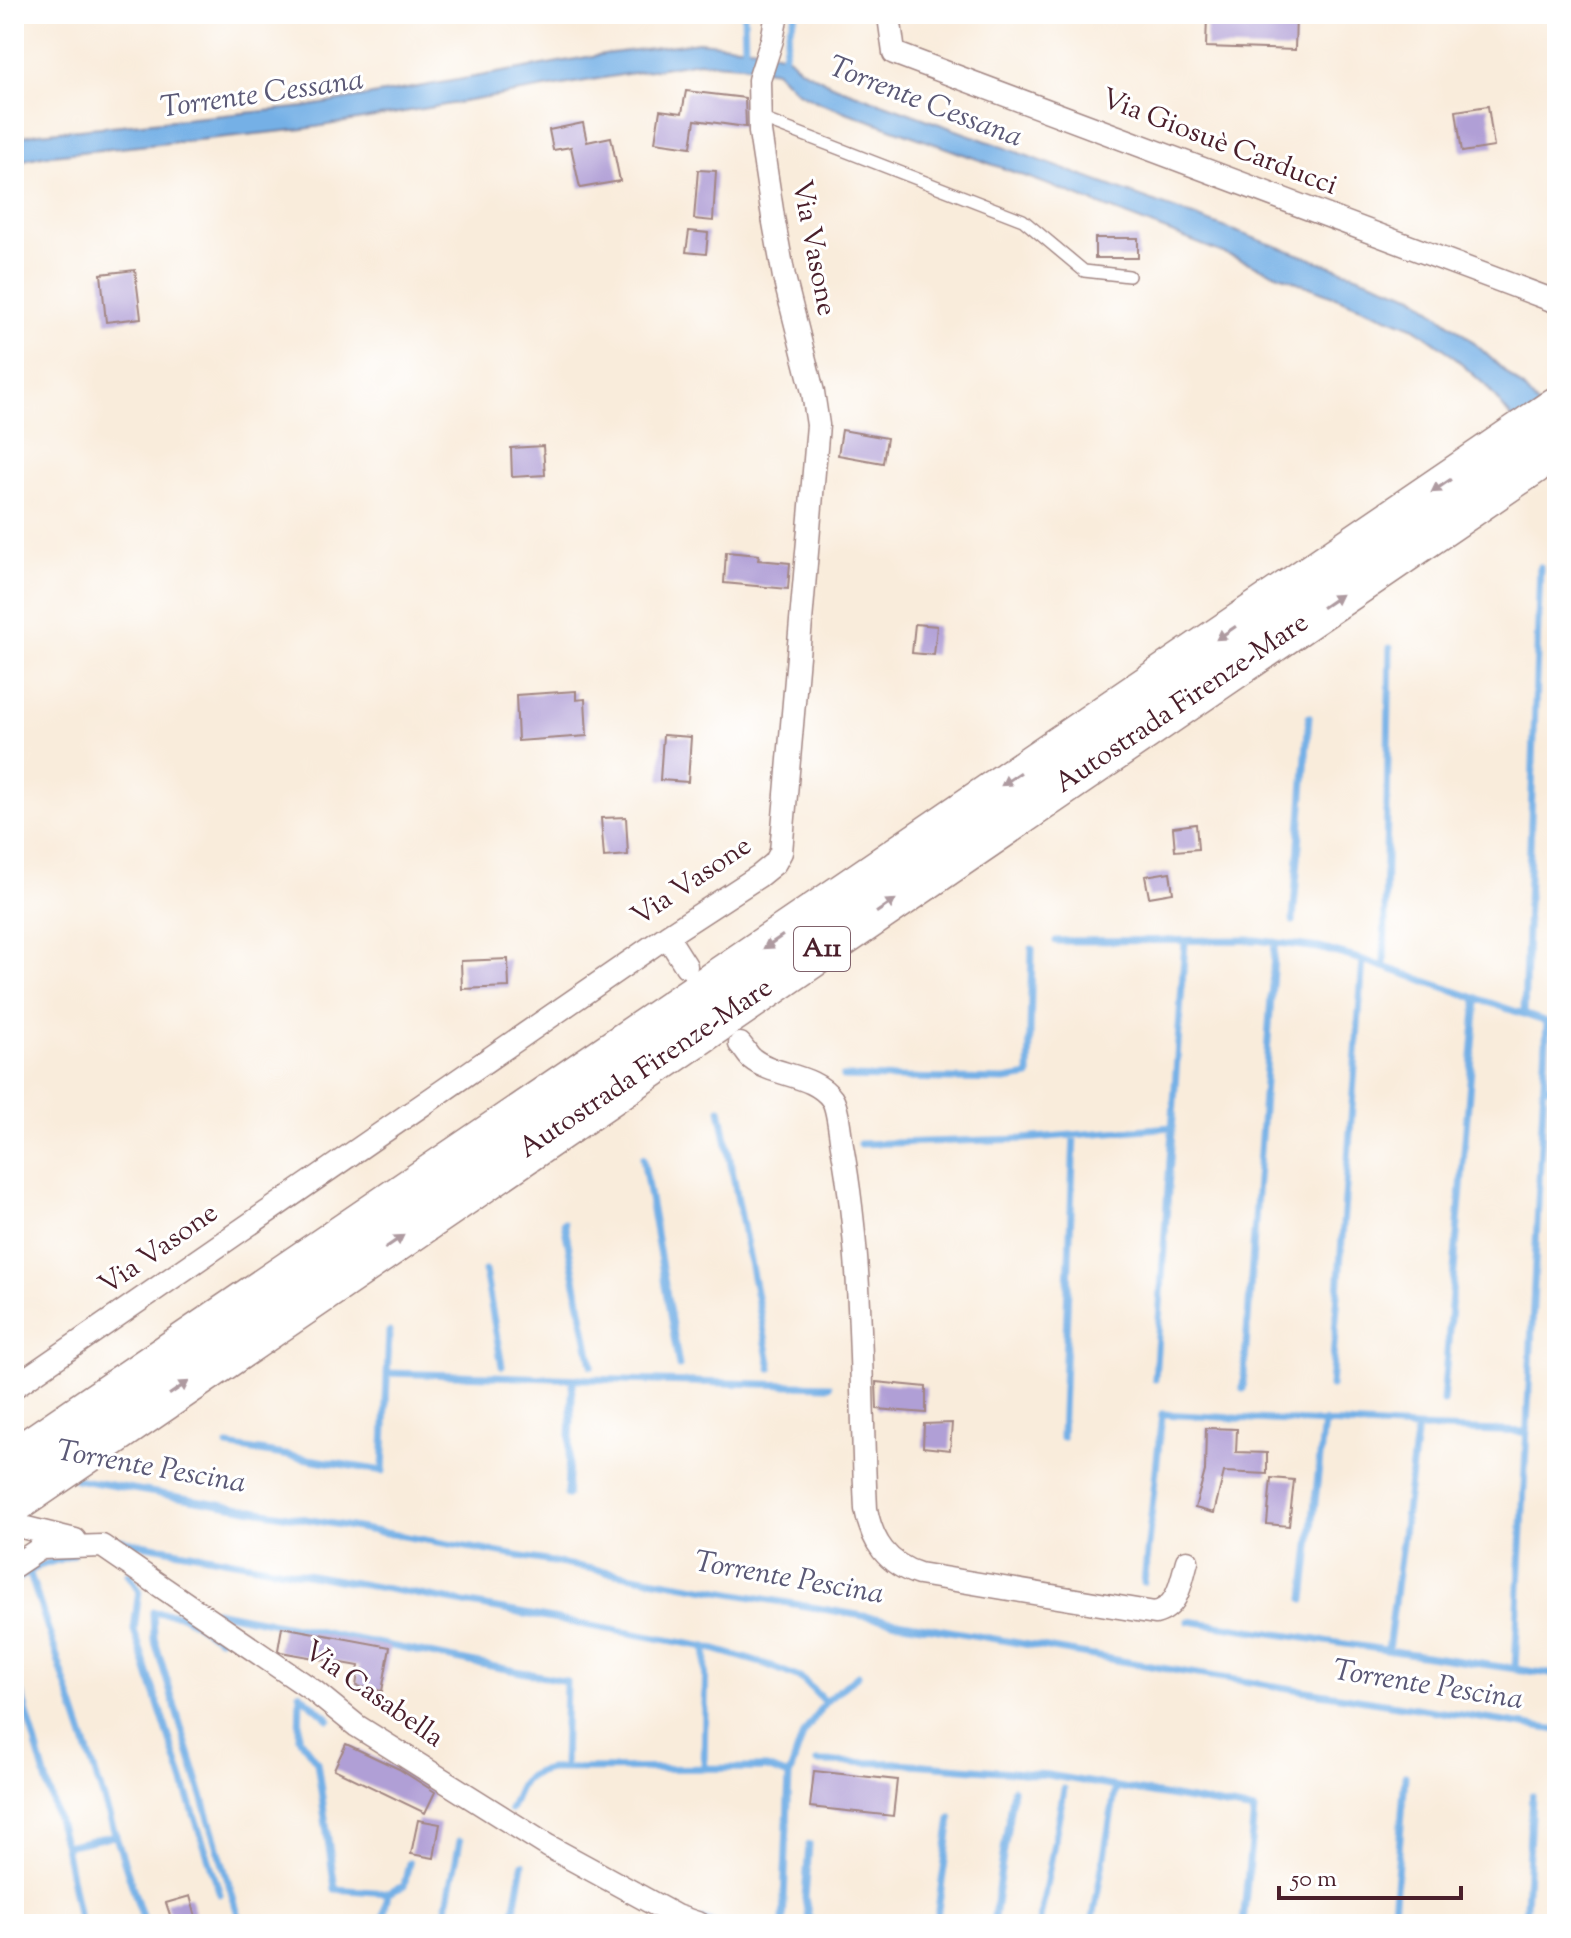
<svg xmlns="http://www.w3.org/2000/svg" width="1571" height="1938" font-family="'Sorts Mill Goudy',serif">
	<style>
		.water { fill: #75b0e6; stroke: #606888; stroke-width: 2 }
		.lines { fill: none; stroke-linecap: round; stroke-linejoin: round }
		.stream { stroke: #75b0e6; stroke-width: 7 }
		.building { fill: #b09fd6 }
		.lane-casing { stroke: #a28683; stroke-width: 14 }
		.street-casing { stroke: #a28683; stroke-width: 25 }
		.highway-casing { stroke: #a28683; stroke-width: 43 }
		.lane { stroke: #fff; stroke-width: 11 }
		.street { stroke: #fff; stroke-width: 22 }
		.highway { stroke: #fff; stroke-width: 40 }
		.oneway { fill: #ae9aa0 }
		.labels { text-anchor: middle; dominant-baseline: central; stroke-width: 6; stroke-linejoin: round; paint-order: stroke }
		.shield { fill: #fff; stroke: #80626b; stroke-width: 2 }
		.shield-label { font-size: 26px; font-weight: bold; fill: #4a1f2b }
		.street-label { font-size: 28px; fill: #4a1f2b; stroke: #fff }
		.water-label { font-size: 30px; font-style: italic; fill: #5b5976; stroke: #fff }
	</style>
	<rect width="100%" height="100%" fill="#fff"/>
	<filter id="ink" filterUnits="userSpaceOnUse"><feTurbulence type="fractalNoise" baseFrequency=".0125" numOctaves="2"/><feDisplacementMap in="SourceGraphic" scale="16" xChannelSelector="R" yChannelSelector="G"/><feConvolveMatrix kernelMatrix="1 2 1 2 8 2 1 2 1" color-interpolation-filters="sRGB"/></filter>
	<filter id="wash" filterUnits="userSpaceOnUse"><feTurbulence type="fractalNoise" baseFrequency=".006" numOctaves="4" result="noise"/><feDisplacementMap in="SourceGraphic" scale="32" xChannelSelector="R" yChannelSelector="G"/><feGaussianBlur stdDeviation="1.8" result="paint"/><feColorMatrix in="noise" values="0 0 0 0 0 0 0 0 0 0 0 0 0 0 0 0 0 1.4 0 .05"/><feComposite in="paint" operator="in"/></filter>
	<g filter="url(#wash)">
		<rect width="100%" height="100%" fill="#f9ecdb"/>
		<!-- water -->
		<path class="water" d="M699,42L758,48L787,56L801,69L832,85L1414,296L1471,340L1524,389L1557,427V474L1486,386L1447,351L1415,328L1041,182L818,102L796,91L776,71L741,65L698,62L304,129L42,156L14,162V138L39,133L305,107L604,54Z"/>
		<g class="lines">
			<!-- stream -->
			<path class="stream" d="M744,14L745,52
				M782,62L790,28L796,14
				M1293,921L1309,717
				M1056,941L1256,940L1319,948L1363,960L1547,1022L1515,1669
				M1384,967L1390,648
				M1524,1014L1540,567
				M843,1077L1005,1080L1029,1076L1032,949
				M1543,1089L1557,1084
				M720,1109L771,1368
				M860,1144L1023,1139L1172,1127
				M643,1158L679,1366
				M564,1223L592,1365
				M485,1271L502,1366
				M387,1373L829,1386
				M1155,1379L1185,941
				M1331,1386L1363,960
				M1243,1389L1275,942
				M1443,1401L1477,998
				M1062,1437L1074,1135
				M228,1446L383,1471L389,1332
				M75,1479L1185,1672L1557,1730
				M567,1495L573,1379
				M119,1540L706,1647L768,1665L802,1679L825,1702
				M29,1571L142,1916L140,1924
				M128,1574L139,1590L134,1630L220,1894
				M14,1581L39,1566L73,1555
				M1144,1582L1162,1414L1417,1428L1526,1432
				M1304,1599L1324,1422
				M215,1611L566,1681L564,1769
				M1188,1621L1557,1675
				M219,1639L182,1615L153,1612L154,1638L241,1924
				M1388,1650L1417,1428
				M14,1668L65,1846L80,1924
				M299,1693L329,1719
				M300,1694L299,1738L317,1762L335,1889L388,1893L404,1886L409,1863
				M817,1762L899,1763L1048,1775L1254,1811L1243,1924
				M704,1769L706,1647
				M510,1810C522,1784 519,1776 549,1769L767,1768L789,1776
				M809,1845L805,1898L810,1924
				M65,1846L116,1835
				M703,1920L717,1924
				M382,1924L388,1893
				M443,1924L460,1841
				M512,1924L523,1864
				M783,1924L789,1776L803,1735L825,1702L858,1675
				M936,1924L951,1818
				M993,1924L1013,1789
				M1039,1924L1064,1789
				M1092,1924L1116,1787
				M1393,1924L1405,1776
				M1525,1924L1532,1796"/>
		</g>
		<g id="blocks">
			<!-- building -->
			<path class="building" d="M1253,14L1296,15L1295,50L1206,47L1207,16L1253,17Z
				M686,91L745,98L746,127L695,120L691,147L655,142L660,110L682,113Z
				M1488,106L1494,147L1462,152L1456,111Z
				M583,123L587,142L611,137L620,181L580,188L571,147L553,150L549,130Z
				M698,170L716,171L713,221L694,219Z
				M689,231L708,233L706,254L686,252Z
				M1095,238H1138V258H1095Z
				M135,270L141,318L106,322L101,274Z
				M842,430L887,438L883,463L838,455Z
				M543,446L545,475L512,477L511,448Z
				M726,552L759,555L758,560L790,563L788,589L724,583Z
				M915,624L937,626L934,655L912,653Z
				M576,691V700L585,699L587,736L518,741L516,695Z
				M663,735L691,737L688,782L660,780Z
				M626,817L628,855L604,857L601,818Z
				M1196,824L1198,849L1175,851L1173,827Z
				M1170,872L1173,893L1149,897L1145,876Z
				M508,959L509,987L462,989L461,961Z
				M876,1382L926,1387V1413L877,1409Z
				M952,1423L950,1450L923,1447L924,1424Z
				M1206,1428L1237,1429L1236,1452L1267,1453V1474L1224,1472L1214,1513L1195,1508L1205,1471Z
				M1271,1478L1294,1480L1289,1526L1267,1524Z
				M282,1627L390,1647L382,1691L356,1686L359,1666L281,1652L278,1650Z
				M346,1744L399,1769L435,1792L425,1813L334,1769Z
				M814,1771L897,1780L893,1816L810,1807Z
				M418,1820L440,1824L434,1858L411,1854Z
				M190,1896L198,1924H173L166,1903Z"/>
		</g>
	</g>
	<g filter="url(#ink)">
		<use href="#blocks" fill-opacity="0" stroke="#a28683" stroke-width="2"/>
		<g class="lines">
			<defs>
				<path id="lane" d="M760,118L1023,220L1084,271L1129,276"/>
				<path id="street" d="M889,16L894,53L1557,302
					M667,936L686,966
					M740,1044C744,1048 747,1054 751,1058C774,1077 813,1073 832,1099C838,1108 840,1134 842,1146C864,1266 860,1388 866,1509C872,1542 887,1564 919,1574L1155,1613C1179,1607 1181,1581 1187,1561
					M14,1387L667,936L759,876L775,863L781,852L818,425L813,392L784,277L773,217L760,132L759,80L772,40L777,14
					M14,1525L75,1540
					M14,1566L41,1548L102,1546L314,1691L357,1726L548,1846L676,1916L700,1924"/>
				<path id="highway" d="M14,1459L1557,407
					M14,1503L1557,448"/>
			</defs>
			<!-- lane casing -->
			<use href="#lane" class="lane-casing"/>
			<!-- street casing -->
			<use href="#street" class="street-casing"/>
			<!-- highway casing -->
			<use href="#highway" class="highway-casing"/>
			<!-- lane -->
			<use href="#lane" class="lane"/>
			<!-- street -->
			<use href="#street" class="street"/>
			<!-- highway -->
			<use href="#highway" class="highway"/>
		</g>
		<!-- one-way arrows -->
		<defs><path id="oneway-solid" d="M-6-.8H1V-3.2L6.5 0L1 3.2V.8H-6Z" transform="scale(2)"/></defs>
		<g class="oneway">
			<use href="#oneway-solid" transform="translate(1441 486) rotate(146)"/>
			<use href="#oneway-solid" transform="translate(1332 601) rotate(-34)"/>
			<use href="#oneway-solid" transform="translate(1226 633) rotate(146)"/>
			<use href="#oneway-solid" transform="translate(1011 779) rotate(146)"/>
			<use href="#oneway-solid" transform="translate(886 906) rotate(-34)"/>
			<use href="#oneway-solid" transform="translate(773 942) rotate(146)"/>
			<use href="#oneway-solid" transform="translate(394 1242) rotate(-34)"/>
			<use href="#oneway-solid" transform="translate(179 1388) rotate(-34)"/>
		</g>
	</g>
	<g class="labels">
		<!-- shield labels -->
		<rect class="shield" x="794" y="927" width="56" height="44" rx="6"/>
		<g class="shield-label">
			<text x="822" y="949">A11</text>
		</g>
		<!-- street labels -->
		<g class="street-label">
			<text transform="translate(1219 143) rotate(21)">Via Giosuè Carducci</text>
			<text transform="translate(813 248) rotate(79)">Via Vasone</text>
			<text transform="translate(1182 704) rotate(-34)">Autostrada Firenze-Mare</text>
			<text transform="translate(692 882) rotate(-34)">Via Vasone</text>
			<text transform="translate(646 1069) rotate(-34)">Autostrada Firenze-Mare</text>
			<text transform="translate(159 1250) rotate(-35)">Via Vasone</text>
			<text transform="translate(373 1695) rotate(35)">Via Casabella</text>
		</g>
		<!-- water labels -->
		<g class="water-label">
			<text transform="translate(262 95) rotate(-8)">Torrente Cessana</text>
			<text transform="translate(925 103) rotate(21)">Torrente Cessana</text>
			<text transform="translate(151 1468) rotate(10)">Torrente Pescina</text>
			<text transform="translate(789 1579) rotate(10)">Torrente Pescina</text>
			<text transform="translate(1428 1686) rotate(9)">Torrente Pescina</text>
		</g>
	</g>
	<!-- margin -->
	<rect width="1571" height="1938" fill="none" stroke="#fff" stroke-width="48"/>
	<!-- scale -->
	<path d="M1279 1886v12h182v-12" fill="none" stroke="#4a1f2b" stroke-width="4"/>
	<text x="1291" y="1886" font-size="24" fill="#4a1f2b" stroke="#ffffff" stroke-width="6" paint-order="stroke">50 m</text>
</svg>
